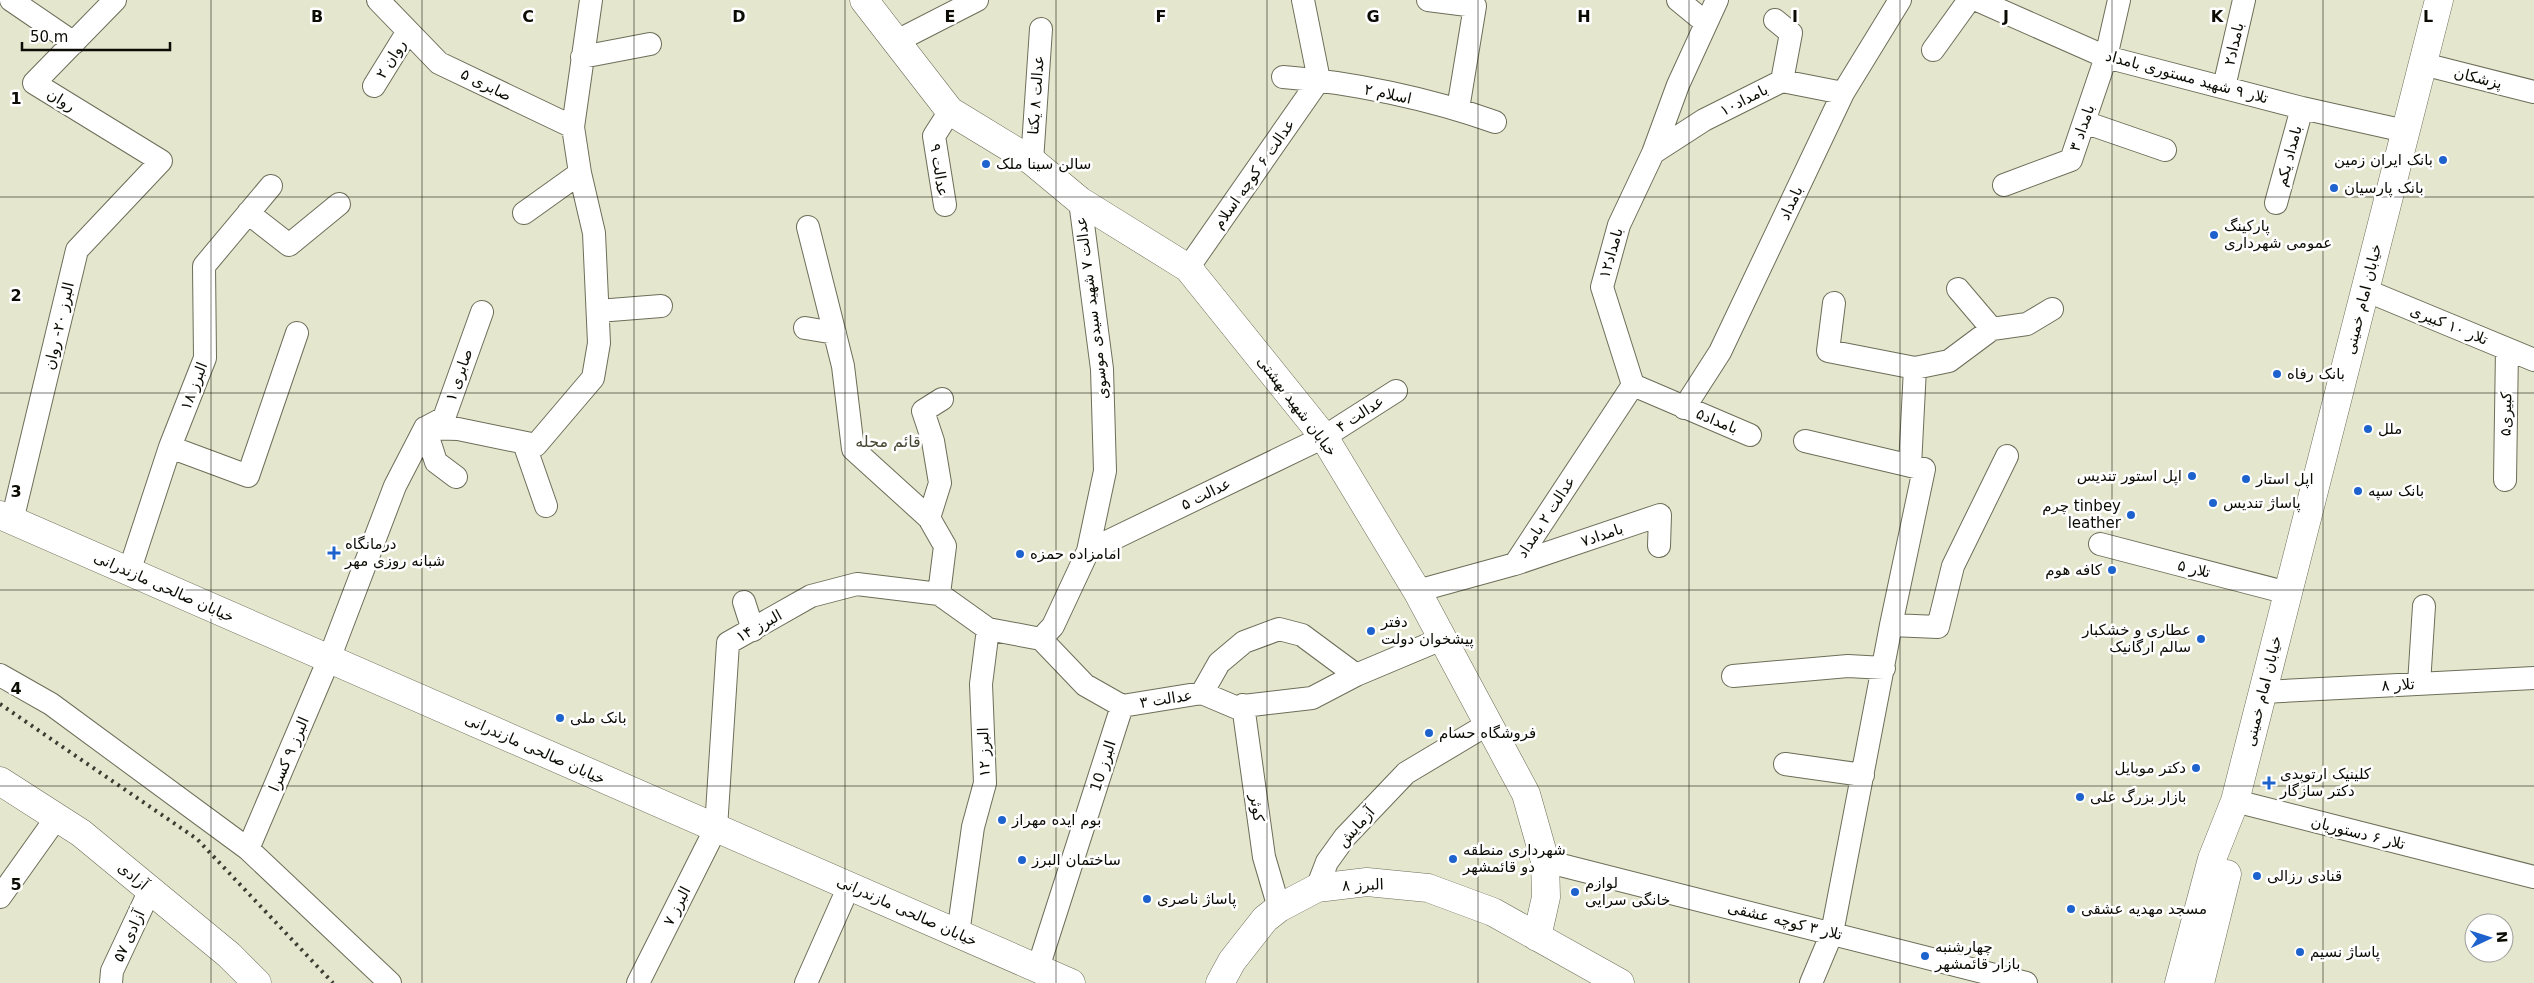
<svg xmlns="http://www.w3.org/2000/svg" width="2534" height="983" font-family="'DejaVu Sans','Noto Sans Arabic',sans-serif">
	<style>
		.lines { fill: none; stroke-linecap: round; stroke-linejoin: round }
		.minor-casing { stroke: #6d6e59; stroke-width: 24 }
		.secondary-casing { stroke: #6d6e59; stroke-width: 29 }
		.primary-casing { stroke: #6d6e59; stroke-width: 29 }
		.minor { stroke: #fff; stroke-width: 22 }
		.secondary { stroke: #fff; stroke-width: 28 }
		.primary { stroke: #fff; stroke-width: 28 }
		.rail { stroke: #3c3d32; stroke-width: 4; stroke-dasharray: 2.5 5; stroke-linecap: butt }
		.grid { fill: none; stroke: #0c0c05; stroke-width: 1; stroke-opacity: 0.55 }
		.poi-dot { fill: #1d62cd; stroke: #fff; stroke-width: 2 }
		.labels { text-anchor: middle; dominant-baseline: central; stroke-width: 5; stroke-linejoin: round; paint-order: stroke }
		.street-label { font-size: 15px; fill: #0c0c05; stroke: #fff }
		.poi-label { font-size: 15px; fill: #0c0c05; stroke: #fff; text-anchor: start }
		.neighbourhood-label { font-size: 16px; fill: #484935; stroke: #fff }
		.grid-label { font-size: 16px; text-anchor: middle; font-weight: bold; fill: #0c0c05; stroke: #fff; stroke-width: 5; stroke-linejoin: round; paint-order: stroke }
	</style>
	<rect width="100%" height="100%" fill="#e5e6ce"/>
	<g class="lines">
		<defs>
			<path id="minor" d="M11,0L74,43
				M378,0L439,63L573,127
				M1303,0L1319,80
				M1428,0L1475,6L1458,109
				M1678,0L1706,23
				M1977,0L2106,57L2302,108L2405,131
				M1775,20L1791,33L1782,81
				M895,42L977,0
				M1933,50L1969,0
				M582,57L650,44
				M2423,64L2534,92
				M1283,77C1351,82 1431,99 1495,122
				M374,86L408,31
				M2224,87L2244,0
				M2084,122L2165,150
				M1653,153L1704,120L1782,81L1843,93
				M1032,161L1041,29
				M2004,185L2071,160L2106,57L2119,0
				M2276,203L2302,108
				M945,205L934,136L950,111
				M248,213L289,245L339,204
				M524,213L580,173
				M808,227L843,366L853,449L929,518L945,546L939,594
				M1188,268L1319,80
				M1958,289L1992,329
				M2365,290L2534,360
				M1834,303L1828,351L1915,368L1949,361L1992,329L2027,324L2052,309
				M598,311L661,306
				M805,328L835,333
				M1633,385L1602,287L1619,225L1653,153L1678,85L1717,0
				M1633,385L1750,435
				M1684,408L1720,352L1843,93L1900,0
				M1805,441L1924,469L1891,625L1832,933L1811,983
				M524,443L546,506
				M170,447L248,476L297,333
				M1910,466L1915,368
				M456,477L436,462L425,428L444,418L482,312
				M2505,480L2507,349
				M929,518L940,483L933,441L923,411L942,399
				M12,521L77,250L161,161L34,83L115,0
				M2100,544L2288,593
				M1088,551L1324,437L1396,391
				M1515,564L1660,515L1659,546
				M129,572L170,447L205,358L204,266L271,186
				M1417,591L1515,564L1633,385
				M744,602L753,630
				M1891,625L1938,627L1953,566L2007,456
				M1041,639L1053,626L1088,551L1105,471L1102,369L1080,201
				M0,675L51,704L248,849L390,983
				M1733,676L1848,666L1884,668
				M2419,684L2424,606
				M2263,692L2534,678
				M1202,693L1219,663L1244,642L1279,629L1302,635L1356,675
				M1243,705L1264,857L1279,908
				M1785,764L1863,775
				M2235,801L2534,877
				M248,849L329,659L395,486L425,428L458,429L536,445L593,378L599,343L594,233L580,173L573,127L591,0
				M1545,861L2026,983
				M1317,888L1327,862L1345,837L1406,773L1488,724
				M0,897L57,817
				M958,934L973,827L985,783L981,684L988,629
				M1038,968L1122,706
				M111,983L112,971L150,890
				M638,983L716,828L728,643L811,596L857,584L939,594L988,629L1041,639L1085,685L1122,706L1202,693L1235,707L1312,698L1356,675L1444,638
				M806,983L849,886"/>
			<path id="secondary" d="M864,0L950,111L1032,161L1080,201L1188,268L1324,437L1417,591L1526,794L1545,861L1546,897L1537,937
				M0,781L81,833L229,955L257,983
				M1220,983L1232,961L1265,919L1279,908L1317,888L1367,882L1428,888L1493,912L1620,983"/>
			<path id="primary" d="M0,515L1071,983
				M2179,983L2212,859L2235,801L2439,0
				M2200,983L2227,874"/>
		</defs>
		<!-- minor casing -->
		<use href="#minor" class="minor-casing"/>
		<!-- secondary casing -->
		<use href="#secondary" class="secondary-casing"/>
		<!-- primary casing -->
		<use href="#primary" class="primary-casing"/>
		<!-- minor -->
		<use href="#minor" class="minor"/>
		<!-- secondary -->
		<use href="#secondary" class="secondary"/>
		<!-- primary -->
		<use href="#primary" class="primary"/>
		<!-- rail -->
		<path class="rail" d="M0,704L197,839L333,983"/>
	</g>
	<!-- grid -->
	<path class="grid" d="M211,0V983M422,0V983M634,0V983M845,0V983M1056,0V983M1267,0V983M1478,0V983M1689,0V983M1900,0V983M2112,0V983M2323,0V983M0,197H2534M0,393H2534M0,590H2534M0,786H2534"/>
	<!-- markers -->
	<g class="poi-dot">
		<circle cx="2443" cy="160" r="5"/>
		<circle cx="986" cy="164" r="5"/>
		<circle cx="2334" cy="188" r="5"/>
		<circle cx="2214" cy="235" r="5"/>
		<circle cx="2277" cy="374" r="5"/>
		<circle cx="2368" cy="429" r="5"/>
		<circle cx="2192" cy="476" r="5"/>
		<circle cx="2246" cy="479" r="5"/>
		<circle cx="2358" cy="491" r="5"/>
		<circle cx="2213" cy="503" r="5"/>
		<circle cx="2131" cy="515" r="5"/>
		<path d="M331.5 545.5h5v5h5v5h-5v5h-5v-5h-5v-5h5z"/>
		<circle cx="1020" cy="554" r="5"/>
		<circle cx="2112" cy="570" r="5"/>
		<circle cx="1371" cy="631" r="5"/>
		<circle cx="2201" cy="639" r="5"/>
		<circle cx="560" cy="718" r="5"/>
		<circle cx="1429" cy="733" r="5"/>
		<circle cx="2196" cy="768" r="5"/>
		<path d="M2266.5 775.5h5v5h5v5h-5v5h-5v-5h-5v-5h5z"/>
		<circle cx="2080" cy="797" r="5"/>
		<circle cx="1002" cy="820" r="5"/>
		<circle cx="1453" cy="859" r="5"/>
		<circle cx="1022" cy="860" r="5"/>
		<circle cx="2257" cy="876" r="5"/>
		<circle cx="1575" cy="892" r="5"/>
		<circle cx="1147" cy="899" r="5"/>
		<circle cx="2071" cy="909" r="5"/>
		<circle cx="2300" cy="952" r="5"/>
		<circle cx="1925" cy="956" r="5"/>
	</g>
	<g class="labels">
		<!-- street labels -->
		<g class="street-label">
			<text transform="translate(2234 44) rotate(-77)">بامداد۲</text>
			<text transform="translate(391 59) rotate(-58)">روان ۲</text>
			<text transform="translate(2187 77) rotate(15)">تلار ۹ شهید مستوری بامداد</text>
			<text transform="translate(2478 78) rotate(14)">پزشکان</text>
			<text transform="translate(486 85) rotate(26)">صابری ۵</text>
			<text transform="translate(1388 94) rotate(12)">اسلام ۲</text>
			<text transform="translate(1036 95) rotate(-86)">عدالت ۸ یکتا</text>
			<text transform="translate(61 100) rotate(31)">روان</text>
			<text transform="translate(1744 100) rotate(-27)">بامداد۱۰</text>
			<text transform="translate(2082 128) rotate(-71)">بامداد ۳</text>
			<text transform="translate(2289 156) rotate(-75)">بامداد یکم</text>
			<text transform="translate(939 170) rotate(81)">عدالت ۹</text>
			<text transform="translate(1254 174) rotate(-55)">عدالت ۶ کوچه اسلام</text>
			<text transform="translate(1791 203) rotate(-65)">بامداد</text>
			<text transform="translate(1611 253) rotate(-74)">بامداد۱۲</text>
			<text transform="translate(2363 299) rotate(-76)">خیابان امام خمینی</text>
			<text transform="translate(1092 308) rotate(-97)">عدالت ۷ شهید سیدی موسوی</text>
			<text transform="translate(2449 325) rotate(22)">تلار ۱۰ کبیری</text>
			<text transform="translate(59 326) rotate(-77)">البرز ۲۰- روان</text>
			<text transform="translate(459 375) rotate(-71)">صابری ۱</text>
			<text transform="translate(194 386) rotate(-69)">البرز ۱۸</text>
			<text transform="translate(1297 406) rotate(53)">خیابان شهید بهشتی</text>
			<text transform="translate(1360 414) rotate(-33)">عدالت ۴</text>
			<text transform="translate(2506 414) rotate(-89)">کبیری۵</text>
			<text transform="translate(1717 421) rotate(22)">بامداد۵</text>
			<text transform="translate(1206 494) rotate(-26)">عدالت ۵</text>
			<text transform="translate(1546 517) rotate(-57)">عدالت ۲ بامداد</text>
			<text transform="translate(1602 535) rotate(-19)">بامداد۷</text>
			<text transform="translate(2194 569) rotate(14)">تلار ۵</text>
			<text transform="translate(164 587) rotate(24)">خیابان صالحی مازندرانی</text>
			<text transform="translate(759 626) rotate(-29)">البرز ۱۴</text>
			<text transform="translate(2398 685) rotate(-3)">تلار ۸</text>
			<text transform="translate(2263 691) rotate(-76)">خیابان امام خمینی</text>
			<text transform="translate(1166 699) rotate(-9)">عدالت ۳</text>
			<text transform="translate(535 749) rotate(24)">خیابان صالحی مازندرانی</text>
			<text transform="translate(984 752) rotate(-92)">البرز ۱۲</text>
			<text transform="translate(289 754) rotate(-67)">البرز ۹ کسرا</text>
			<text transform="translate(1103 766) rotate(-72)">البرز 10</text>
			<text transform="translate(1257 808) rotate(82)">کوثر</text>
			<text transform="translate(1356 827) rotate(-48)">آزمایش</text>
			<text transform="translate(2358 833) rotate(14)">تلار ۶ دستوریان</text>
			<text transform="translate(133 876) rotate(40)">آزادی</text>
			<text transform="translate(1363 885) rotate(-2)">البرز ۸</text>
			<text transform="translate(677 906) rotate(-63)">البرز ۷</text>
			<text transform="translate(907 911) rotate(24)">خیابان صالحی مازندرانی</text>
			<text transform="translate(1785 921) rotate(14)">تلار ۳ کوچه عشقی</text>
			<text transform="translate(129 936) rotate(-65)">آزادی ۵۷</text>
		</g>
		<!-- poi labels -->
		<g class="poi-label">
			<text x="2433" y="160" text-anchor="end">بانک ایران زمین</text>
			<text x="996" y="164">سالن سینا ملک</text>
			<text x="2344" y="188">بانک پارسیان</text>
			<text x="2224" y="226">پارکینگ<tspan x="2224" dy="17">عمومی شهرداری</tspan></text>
			<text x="2287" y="374">بانک رفاه</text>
			<text x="2378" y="429">ملل</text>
			<text x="2182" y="476" text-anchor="end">اپل استور تندیس</text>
			<text x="2256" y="479">اپل استار</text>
			<text x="2368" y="491">بانک سپه</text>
			<text x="2223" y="503">پاساژ تندیس</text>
			<text x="2121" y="506" text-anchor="end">چرم tinbey<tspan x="2121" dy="17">leather</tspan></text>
			<text x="345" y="544">درمانگاه<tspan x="345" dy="17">شبانه روزی مهر</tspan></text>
			<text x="1030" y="554">امامزاده حمزه</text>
			<text x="2102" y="570" text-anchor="end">کافه هوم</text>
			<text x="1381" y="622">دفتر<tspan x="1381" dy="17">پیشخوان دولت</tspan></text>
			<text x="2191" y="630" text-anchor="end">عطاری و خشکبار<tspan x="2191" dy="17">سالم ارگانیک</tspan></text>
			<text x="570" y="718">بانک ملی</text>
			<text x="1439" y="733">فروشگاه حسام</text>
			<text x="2186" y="768" text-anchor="end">دکتر موبایل</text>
			<text x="2280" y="774">کلینیک ارتوپدی<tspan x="2280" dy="17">دکتر سازگار</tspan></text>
			<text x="2090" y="797">بازار بزرگ علی</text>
			<text x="1012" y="820">بوم ایده مهراز</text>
			<text x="1463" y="850">شهرداری منطقه<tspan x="1463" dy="17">دو قائمشهر</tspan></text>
			<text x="1032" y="860">ساختمان البرز</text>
			<text x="2267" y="876">قنادی رزالی</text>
			<text x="1585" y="883">لوازم<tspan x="1585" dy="17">خانگی سرایی</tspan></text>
			<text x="1157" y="899">پاساژ ناصری</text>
			<text x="2081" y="909">مسجد مهدیه عشقی</text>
			<text x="1935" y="947">چهارشنبه<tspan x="1935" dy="17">بازار قائمشهر</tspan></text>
			<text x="2310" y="952">پاساژ نسیم</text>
		</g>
		<!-- neighbourhood labels -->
		<g class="neighbourhood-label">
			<text x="888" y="441">قائم محله</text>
		</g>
	</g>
	<g class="grid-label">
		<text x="317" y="22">B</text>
		<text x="528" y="22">C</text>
		<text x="739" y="22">D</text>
		<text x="950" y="22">E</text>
		<text x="1161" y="22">F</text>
		<text x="1373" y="22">G</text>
		<text x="1584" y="22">H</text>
		<text x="1795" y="22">I</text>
		<text x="2006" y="22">J</text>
		<text x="2217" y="22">K</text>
		<text x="2428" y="22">L</text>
		<text x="16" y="104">1</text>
		<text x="16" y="301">2</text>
		<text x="16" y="497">3</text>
		<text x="16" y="694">4</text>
		<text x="16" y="890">5</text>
	</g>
	<!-- north arrow -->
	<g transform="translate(2489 938) rotate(86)"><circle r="24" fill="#ffffff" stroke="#9e9e9b"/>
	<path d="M0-4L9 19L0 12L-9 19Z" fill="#1d62cd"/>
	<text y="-8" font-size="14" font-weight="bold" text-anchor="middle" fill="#0c0c05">N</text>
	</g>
	<!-- scale -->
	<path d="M22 42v8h148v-8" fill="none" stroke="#0c0c05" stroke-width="2.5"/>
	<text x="30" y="42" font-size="15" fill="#0c0c05" stroke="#ffffff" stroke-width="4" paint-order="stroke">50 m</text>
</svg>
